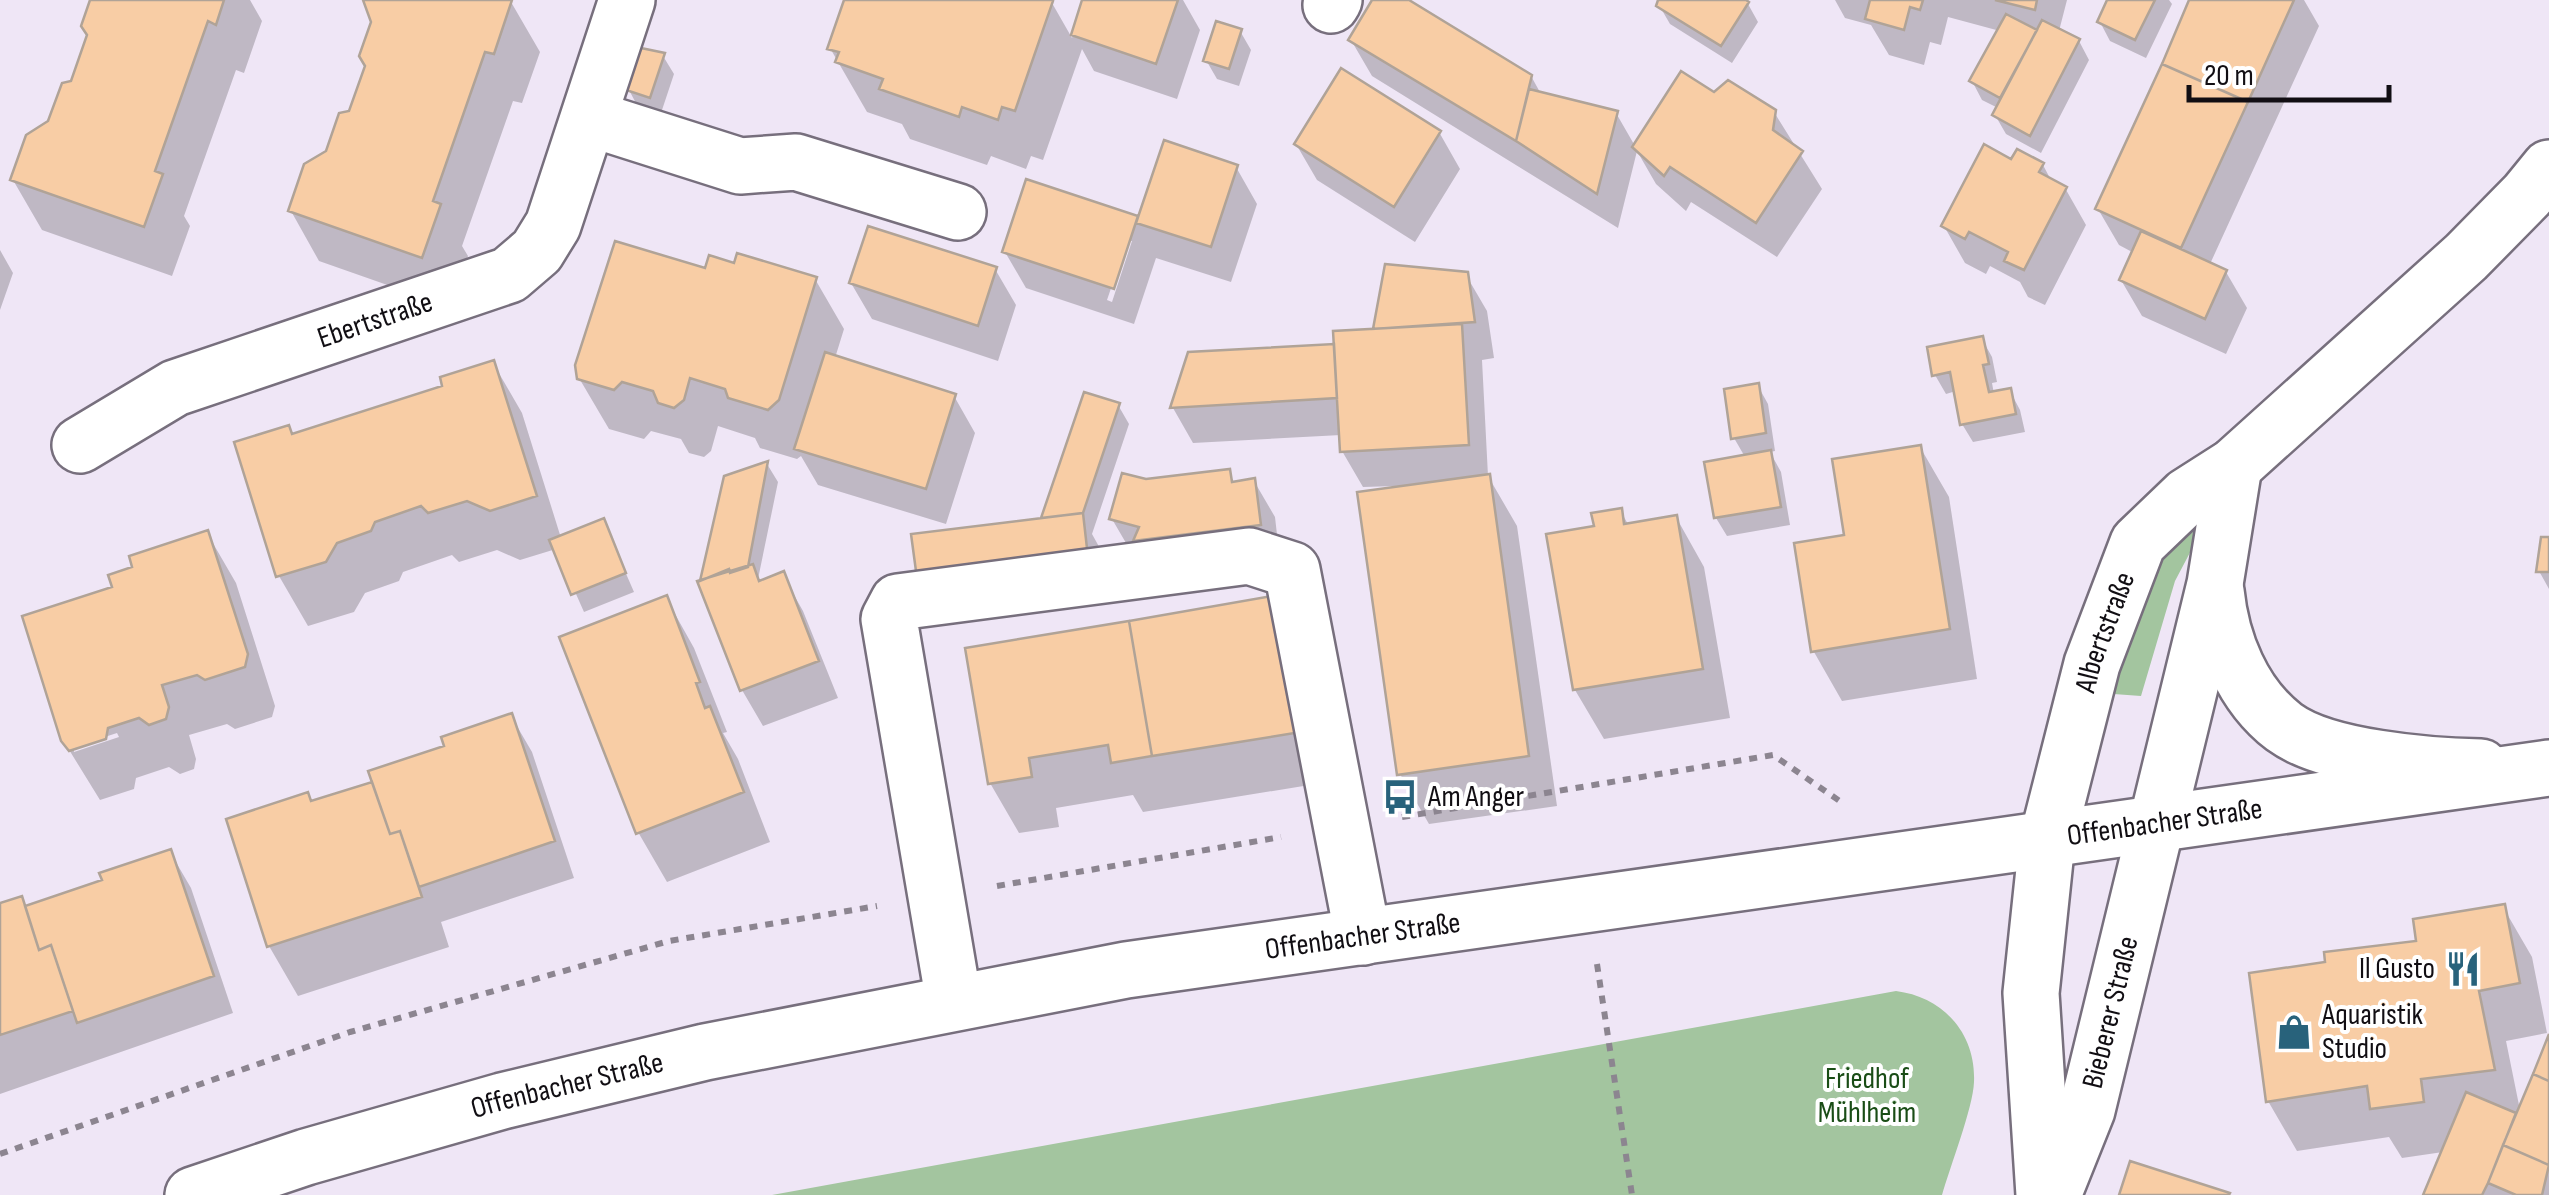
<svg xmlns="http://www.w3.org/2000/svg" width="2549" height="1195" font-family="'Sofia Sans Condensed',sans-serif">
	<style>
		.green { fill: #a3c59f }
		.shadow { fill: #0003; fill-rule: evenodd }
		.building { fill: #f8cda5; stroke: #b0a397; stroke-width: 2.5 }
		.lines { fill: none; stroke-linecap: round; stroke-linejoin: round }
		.minor-casing { stroke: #776f7d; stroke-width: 60 }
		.major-casing { stroke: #776f7d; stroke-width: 60 }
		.path { stroke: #8c8590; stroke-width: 6; stroke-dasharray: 8 8; stroke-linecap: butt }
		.minor { stroke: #fff; stroke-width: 55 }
		.major { stroke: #fff; stroke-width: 55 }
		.labels { text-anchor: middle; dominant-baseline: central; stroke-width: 8; stroke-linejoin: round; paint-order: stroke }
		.street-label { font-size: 30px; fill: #110e13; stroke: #fff }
		.poi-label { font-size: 30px; fill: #110e13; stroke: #fff; text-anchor: start }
		.park-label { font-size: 30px; fill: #1a4d16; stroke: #fff }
	</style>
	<rect width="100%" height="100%" fill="#efe6f6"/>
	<!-- green -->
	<path class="green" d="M2192,507L2204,526L2175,581L2141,696L2100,693L2117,627Z
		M1896,991C1943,997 1976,1033 1974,1082C1973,1108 1950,1167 1942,1195H772Z"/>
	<!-- shadow -->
	<path class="shadow" d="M93,0H250L262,21L244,73L236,70L184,216L190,226L172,276L42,230L13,180L73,83L90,35Z
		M365,0H505L511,2L540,52L522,103L513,101L462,246L468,256L450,307L319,261L291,211L350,114L368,66L373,22Z
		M847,0H1043L1052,3L1072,38L1085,0H1183L1200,30L1177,99L1094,71L1082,49L1043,160L1031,156L1026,169L991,156L987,165L910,139L902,124L867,112L830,48Z
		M1375,0H1404L1531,76L1541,94L1616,113L1635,146L1714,96L1774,112L1822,189L1777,257L1691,202L1686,211L1656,184L1637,151L1618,228L1372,76L1351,40Z
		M1661,0H1742L1748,4L1758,22L1732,63L1670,24L1659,5Z
		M1835,0H2067L2059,31L2079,41L2089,60L2041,153L2006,134L1995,115L1998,108L1982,100L1972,81L2000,31L1948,17L1941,45L1930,42L1924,65L1889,55L1871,25L1845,18Z
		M2110,0H2169L2172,4L2146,58L2110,41L2100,22Z
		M2192,0H2304L2319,26L2210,264L2226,272L2247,308L2226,354L2142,316L2121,280L2134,253L2119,245L2098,209Z
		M1240,31L1251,50L1239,86L1217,79L1206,60Z
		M663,56L674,74L660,116L639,109L629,90Z
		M1439,132L1460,169L1415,242L1317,180L1296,144Z
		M2012,162L2043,165L2052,182L2065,188L2086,225L2045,305L2028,297L2020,282L1990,266L1986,274L1965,263L1944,226Z
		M1236,167L1257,204L1231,282L1156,258L1134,324L1026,288L1005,252L1028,183L1140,219ZM1127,241H1132L1112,302L1107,300Z
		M0,250L13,273L0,310Z
		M995,269L1016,305L998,361L872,319L851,283Z
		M707,272L815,279L844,329L835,358L954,396L975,433L946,524L818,485L801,456L797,459L760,448L755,438L718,426L711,451L704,457L689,453L681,439L651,431L644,439L609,429L579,378Z
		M1466,275L1487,311L1494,358L1482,360L1488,476L1517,526L1557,806L1429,824L1400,774L1396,486L1363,487L1342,451L1341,435L1193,443L1173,408L1376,331Z
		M1982,339L1992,357L1997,382L1992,383L1994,394L2010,391L2020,410L2025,432L1973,442L1962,424L1956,391L1946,394L1935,375Z
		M493,363L522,413L561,538L603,521L634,592L584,612L556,549L520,560L497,550L459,562L452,555L403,572L399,581L365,593L354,612L308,626L279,576L292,436L446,387Z
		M1758,386L1768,404L1775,451L1770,452L1781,472L1790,525L1727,536L1716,518L1745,457L1734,438Z
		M1086,395L1118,405L1129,424L1092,534L1102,552L942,622L1043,520Z
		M1920,447L1949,497L1977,679L1842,701L1814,652Z
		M767,464L778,482L758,579L761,583L782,574L803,611L838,698L763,726L742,690L700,583Z
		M1228,471L1235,484L1254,481L1275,517L1280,561L1133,555L1112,519L1146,482Z
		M1620,510L1629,526L1676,517L1704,567L1730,718L1604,739L1575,690L1596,528Z
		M207,533L236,583L275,706L272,717L235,729L227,724L189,735L196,759L194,769L180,774L169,767L136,778L134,789L100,800L63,740L115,589ZM117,733L119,737L74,752V747Z
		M2549,540V589L2539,571Z
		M1283,597L1334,781L1143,812L1133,795L1056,808L1059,827L1019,833L990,783L968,650Z
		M666,598L694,648L727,732L723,733L738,759L770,842L667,882L638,832Z
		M511,716L532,752L574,878L441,922L449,947L298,996L269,946L312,804L375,784Z
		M170,852L191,888L233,1013L0,1094V906L26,909L105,882Z
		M2503,907L2532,957L2547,1033L2506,1041L2520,1110L2549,1042V1195H2425L2443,1152L2402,1158L2389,1137L2297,1151L2268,1101L2328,964L2419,944Z"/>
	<!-- building -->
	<path class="building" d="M90,0H224L216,25L208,21L155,171L163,174L144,227L10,180L26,135L48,121L62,83L71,81L87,35L81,26Z
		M363,0H512L494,54L485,52L433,201L441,204L422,258L288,211L304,164L326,151L339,113L349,111L365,66L359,56L371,22Z
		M844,0H1051L1053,1L1015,111L1002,107L998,120L962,107L959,117L879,89L883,79L835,62L839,52L827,49Z
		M1082,0H1178L1156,64L1071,35Z
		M1372,0H1409L1532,75L1516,141L1348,40Z
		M1658,0H1746L1749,2L1721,46L1656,6Z
		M1870,0H1923L1920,10L1910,7L1904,30L1865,19Z
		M1995,0H2037L2035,10Z
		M2107,0H2155L2135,40L2097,22Z
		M2189,0H2294L2248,102L2162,64Z
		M2006,14L2037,30L2000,98L1969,81Z
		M2042,20L2080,39L2030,136L1992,115Z
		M1216,21L1242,29L1229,69L1203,61Z
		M641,48L665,53L650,98L626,90Z
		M2162,64L2248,102L2181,248L2095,209Z
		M1341,68L1441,131L1394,207L1294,144Z
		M1681,71L1714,92L1728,80L1776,110L1773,130L1803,151L1756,223L1670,167L1664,176L1632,147Z
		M1529,89L1618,111L1597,194L1516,141Z
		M1164,140L1238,165L1211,247L1136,223Z
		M1984,144L2011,159L2017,149L2044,163L2039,172L2067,187L2024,270L2004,261L2008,252L1969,232L1965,239L1941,226Z
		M1026,179L1138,216L1114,289L1002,252Z
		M868,226L997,267L978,326L849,283Z
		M2141,231L2227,270L2205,319L2119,280Z
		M615,241L705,268L709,255L734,263L737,253L817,277L779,400L768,410L728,398L725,389L690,378L684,400L674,408L658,403L653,391L622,382L614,390L577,379L575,365Z
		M1385,264L1468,272L1475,322L1373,329Z
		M1462,324L1469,445L1340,452L1333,331Z
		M1983,336L1989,364L1983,365L1989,392L2011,388L2016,414L1960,425L1950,372L1932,376L1927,347Z
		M1334,344L1337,398L1170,408L1188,352Z
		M825,352L956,394L926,489L794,449Z
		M494,360L537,496L490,511L467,501L428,513L421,506L375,522L371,531L337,543L326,562L276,577L234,442L289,425L292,434L442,386L440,377Z
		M1759,383L1766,433L1731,439L1724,389Z
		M1084,392L1120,403L1083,513L1041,518Z
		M1921,445L1950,629L1811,652L1794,543L1844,535L1832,459Z
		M1771,450L1781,507L1714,518L1704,462Z
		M768,461L748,567L730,573L729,569L700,581L724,476Z
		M1230,469L1232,482L1255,478L1261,525L1133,541L1139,527L1109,519L1122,473L1146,479Z
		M1490,474L1529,756L1397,775L1357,492Z
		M1622,508L1624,524L1677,515L1703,669L1573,690L1546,534L1594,526L1591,513Z
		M1083,513L1089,566L918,586L911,534Z
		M604,518L626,573L571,595L549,540Z
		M208,530L248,654L245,667L205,680L197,675L162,685L169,707L166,719L149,725L139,718L108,728L106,739L69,751L61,741L22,616L112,587L108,575L132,567L129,556Z
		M2541,537H2549V572H2536Z
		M753,564L759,581L784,571L819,661L740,691L697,581Z
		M1284,594L1307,731L1152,756L1129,621Z
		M667,595L700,682L696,683L705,708L710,706L744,792L636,834L559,637Z
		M1129,621L1152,756L1111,763L1108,745L1029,758L1032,777L988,784L965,648Z
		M512,713L555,841L419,887L400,831L390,834L368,771L444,746L441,737Z
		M372,782L390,834L400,831L422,897L267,947L226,819L308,792L311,801Z
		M171,849L214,976L77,1023L51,945L39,950L25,906L102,880L99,873Z
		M22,896L39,950L51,945L73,1011L0,1035V903Z
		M2505,904L2520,983L2479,991L2495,1070L2421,1079L2424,1102L2370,1109L2367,1086L2266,1102L2249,973L2325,962L2324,952L2416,941L2413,919Z
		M2549,1034V1081L2533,1074Z
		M2533,1074L2549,1081V1165L2503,1145Z
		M2466,1092L2516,1113L2488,1183L2482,1195H2423Z
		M2503,1145L2549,1165L2542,1195H2516L2488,1183Z
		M2130,1161L2230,1193L2229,1195H2119Z"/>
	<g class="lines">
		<defs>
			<g id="minor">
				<path d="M1331,5L1334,0"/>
				<path d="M589,118L740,166L796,162L958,212"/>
				<path id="s1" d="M80,445L175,388L509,275L537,251L553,225L627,0"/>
				<path d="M2216,591C2221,641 2242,695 2284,727C2326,758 2429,766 2481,767"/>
				<path d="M954,1002L889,619L898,602L1249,556L1292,570L1363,937"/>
				<path id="s2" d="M2044,1195L2031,993L2047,841L2092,664L2138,543L2187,496L2234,466L2466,257L2527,195L2549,168"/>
				<path id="s3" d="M2053,1195L2087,1110L2215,584L2234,466"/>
			</g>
			<g id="major">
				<path id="s4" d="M193,1195L306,1157L502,1101L705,1052L1126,970L2549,768"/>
			</g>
		</defs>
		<!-- minor casing -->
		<use href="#minor" class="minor-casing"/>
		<!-- major casing -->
		<use href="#major" class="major-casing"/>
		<!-- path -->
		<path class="path" d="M1402,817L1773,755L1844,804
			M997,886L1281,837
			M1597,964L1632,1195
			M0,1154L350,1032L669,941L877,906"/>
		<!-- minor -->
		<use href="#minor" class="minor"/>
		<!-- major -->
		<use href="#major" class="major"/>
	</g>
	<!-- icons -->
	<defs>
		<symbol id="bus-bare" viewBox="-9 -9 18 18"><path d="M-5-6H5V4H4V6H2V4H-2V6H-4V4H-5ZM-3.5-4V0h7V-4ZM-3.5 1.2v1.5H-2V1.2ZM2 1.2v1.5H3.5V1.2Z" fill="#28627b" stroke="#fff" stroke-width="2.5" paint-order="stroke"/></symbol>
		<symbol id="restaurant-bare" viewBox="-9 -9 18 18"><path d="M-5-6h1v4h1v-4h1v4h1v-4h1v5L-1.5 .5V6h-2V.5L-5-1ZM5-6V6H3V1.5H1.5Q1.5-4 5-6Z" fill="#28627b" stroke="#fff" stroke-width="2.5" paint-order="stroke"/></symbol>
		<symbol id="shop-bare" viewBox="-9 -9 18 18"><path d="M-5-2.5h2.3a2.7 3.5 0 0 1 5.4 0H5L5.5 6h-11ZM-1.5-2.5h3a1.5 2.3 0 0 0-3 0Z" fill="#28627b" stroke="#fff" stroke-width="2.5" paint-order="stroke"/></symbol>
	</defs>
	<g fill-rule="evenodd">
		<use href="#bus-bare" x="1375" y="772" width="50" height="50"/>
		<use href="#restaurant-bare" x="2438" y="944" width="50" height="50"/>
		<use href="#shop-bare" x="2269" y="1007" width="50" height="50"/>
	</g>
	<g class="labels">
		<!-- street labels -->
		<g class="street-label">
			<text stroke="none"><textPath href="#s1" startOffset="322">Ebertstraße</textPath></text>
			<text stroke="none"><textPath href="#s2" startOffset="572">Albertstraße</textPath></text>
			<text stroke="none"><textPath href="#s4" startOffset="2010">Offenbacher Straße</textPath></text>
			<text stroke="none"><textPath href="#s4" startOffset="1200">Offenbacher Straße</textPath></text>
			<text stroke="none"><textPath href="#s3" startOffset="192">Bieberer Straße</textPath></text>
			<text stroke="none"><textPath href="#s4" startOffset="390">Offenbacher Straße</textPath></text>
		</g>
		<!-- poi labels -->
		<g class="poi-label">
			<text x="1428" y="797">Am Anger</text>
			<text x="2435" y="969" text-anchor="end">Il Gusto</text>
			<text x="2322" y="1015">Aquaristik<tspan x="2322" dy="34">Studio</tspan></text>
		</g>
		<!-- park labels -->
		<g class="park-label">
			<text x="1867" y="1079">Friedhof<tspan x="1867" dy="34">Mühlheim</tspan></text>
		</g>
	</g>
	<!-- scale -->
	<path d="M2189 85v15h200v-15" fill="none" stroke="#110e13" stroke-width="5"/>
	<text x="2204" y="85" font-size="30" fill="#110e13" stroke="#ffffff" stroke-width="8" paint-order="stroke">20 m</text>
</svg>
